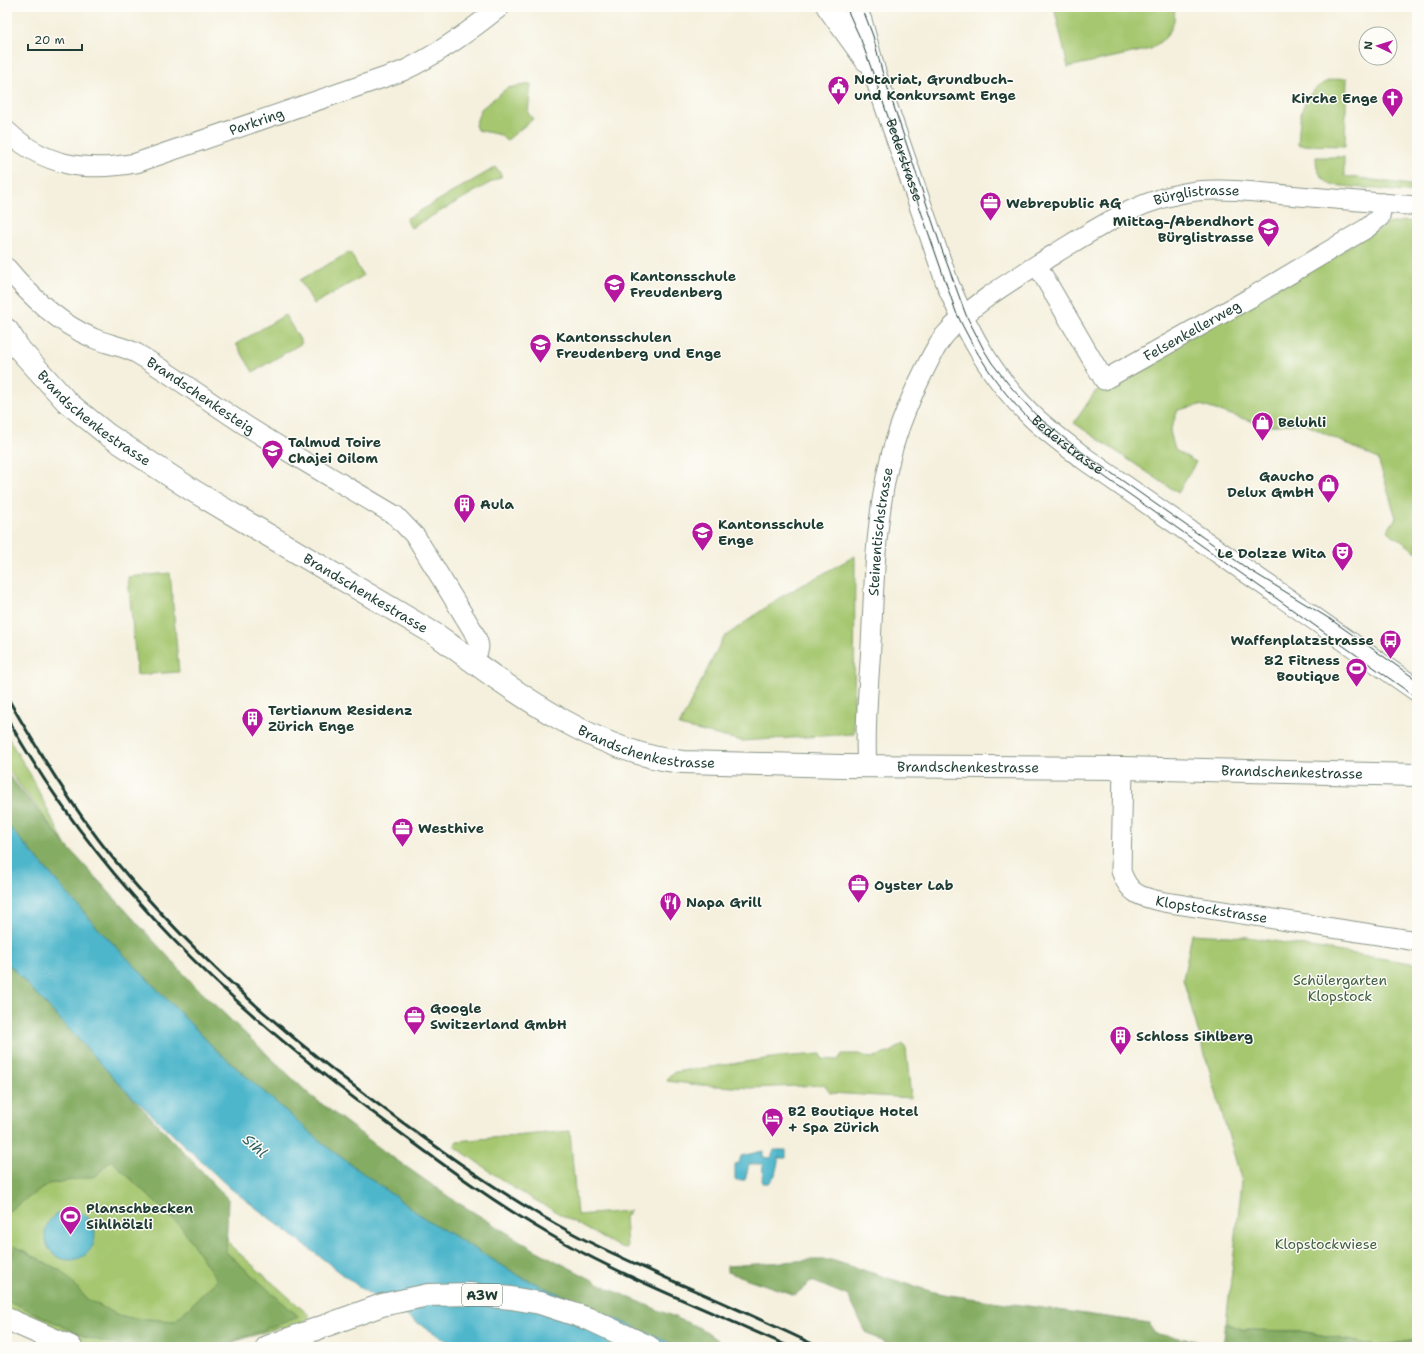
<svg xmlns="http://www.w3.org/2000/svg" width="1424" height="1354" font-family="'Shantell Sans',sans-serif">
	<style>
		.green { fill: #a6c770; stroke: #628252 }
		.forest { fill: #84ac62; stroke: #52744b }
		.water { fill: #4db6cb; stroke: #367a80 }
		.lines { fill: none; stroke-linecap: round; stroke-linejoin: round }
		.street-casing { stroke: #8a9688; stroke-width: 21 }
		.secondary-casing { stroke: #8a9688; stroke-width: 24 }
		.highway-casing { stroke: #8a9688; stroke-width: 24 }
		.street { stroke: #fff; stroke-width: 19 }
		.secondary { stroke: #fff; stroke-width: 22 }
		.highway { stroke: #fff; stroke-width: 22 }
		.tram { stroke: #1f3d34; stroke-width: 1 }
		.rail { stroke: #1f3d34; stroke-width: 3 }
		.labels { text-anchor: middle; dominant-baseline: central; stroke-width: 3; stroke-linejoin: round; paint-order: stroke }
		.shield { fill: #fdfcf7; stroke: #62766e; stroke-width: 1 }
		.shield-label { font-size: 13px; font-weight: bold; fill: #1f3d34 }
		.poi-label { font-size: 14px; font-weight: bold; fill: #1f3d34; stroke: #fdfcf7; text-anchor: start }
		.street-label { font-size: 14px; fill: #1f3d34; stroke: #fdfcf7 }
		.park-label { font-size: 14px; fill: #416043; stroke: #fdfcf7 }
		.water-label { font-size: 15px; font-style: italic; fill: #2d6161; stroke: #fdfcf7 }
	</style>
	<rect width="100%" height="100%" fill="#fdfcf7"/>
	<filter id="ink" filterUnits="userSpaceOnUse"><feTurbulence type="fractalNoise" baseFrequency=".025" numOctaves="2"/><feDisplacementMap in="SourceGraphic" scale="8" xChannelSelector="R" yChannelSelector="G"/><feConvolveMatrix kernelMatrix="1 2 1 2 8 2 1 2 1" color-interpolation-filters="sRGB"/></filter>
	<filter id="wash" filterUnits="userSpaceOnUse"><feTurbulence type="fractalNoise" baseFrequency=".012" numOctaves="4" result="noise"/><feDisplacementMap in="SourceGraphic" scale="16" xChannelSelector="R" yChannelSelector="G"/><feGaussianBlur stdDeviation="0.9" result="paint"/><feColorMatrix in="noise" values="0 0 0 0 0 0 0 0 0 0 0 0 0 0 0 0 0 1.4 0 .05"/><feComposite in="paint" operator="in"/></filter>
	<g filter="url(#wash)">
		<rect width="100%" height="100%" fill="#f5f0dd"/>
		<!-- green -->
		<path class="green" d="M1054,7H1175L1174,21L1171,29L1166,37L1151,49L1068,67Z
			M1347,78L1345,146L1298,145C1300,118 1299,94 1328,81C1334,79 1341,79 1347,78Z
			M531,84L528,113L533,119L506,141L501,135L477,130L475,125L481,109L507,88Z
			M1316,157H1344V176L1417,186V193L1331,185C1320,177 1316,171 1316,157Z
			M496,167L502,176L411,228L406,219Z
			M1403,221L1417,222V552L1387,531L1396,518L1378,459L1303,423L1266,426L1200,405L1178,410L1170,431L1175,450L1196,462L1178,493L1074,423L1095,392L1102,387L1388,224Z
			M350,252L363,276L314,304L300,280Z
			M285,315L302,343L253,372L236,344Z
			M855,556L854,734L742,741L679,726L723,638L779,598Z
			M170,573L179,672L137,675L128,577Z
			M7,736L30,774L64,843L7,769Z
			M1192,934L1248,937L1417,964V1340L1378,1346L1300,1331L1244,1330L1226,1323L1242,1182L1183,979Z
			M903,1044L906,1049L911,1098L830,1093L824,1085L751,1088L699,1085L667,1081L669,1076L675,1072L779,1057L821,1054L822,1059L838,1060L842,1054H859L871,1058L891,1052Z
			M102,1116L218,1220L231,1246L310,1316L303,1325L291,1329L281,1327L233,1342L234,1347H93L80,1343L7,1312V1211Z
			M570,1131L577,1215L630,1211L625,1217L627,1248L619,1247L515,1189L454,1146L457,1141Z"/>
		<!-- forest -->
		<path class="forest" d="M7,773L64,843L194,985L310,1095L385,1152L452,1199L535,1250L612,1290L700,1328L727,1347H679L521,1277L424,1218L327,1147L216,1050L93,923L7,824Z
			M7,962L124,1089L228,1199L226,1252L299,1317L220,1346L208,1347H126L85,1337L7,1300V1270L15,1246L63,1272L87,1299L122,1317L175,1321L217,1280L182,1228L111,1160L96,1176L49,1184L7,1212Z
			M810,1260H831L930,1291L949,1295L1150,1323L1153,1333L1223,1346L1226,1323L1244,1330L1300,1331L1378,1346L1417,1340V1347H891L866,1332L848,1296L812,1281L795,1295L727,1272V1266Z"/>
		<!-- water -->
		<path class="water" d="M7,824L93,923L216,1050L327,1147L424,1218L521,1277L679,1347H457L362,1289L230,1188L124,1089L7,962Z
			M774,1150H786V1158H779L775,1175L769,1183H762L763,1164H749L745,1180H735V1164L739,1163L741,1156L763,1151V1157L771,1158Z
			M45 1235a25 25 0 1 1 50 0a25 25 0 1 1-50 0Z"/>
	</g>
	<g filter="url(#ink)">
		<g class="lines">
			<defs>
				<g id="street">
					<path id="s1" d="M7,131C45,167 87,172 136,163L403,71C437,55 470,31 500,7"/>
					<path id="s2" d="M1037,265L1104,380L1250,298L1367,228L1380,217L1382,203"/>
					<path id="s3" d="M7,268C31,297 58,323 93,338C106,344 123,346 136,353C173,375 208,401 245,425C294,456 346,486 396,516L416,537L472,629C480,645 482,646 473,662"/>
					<path id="s4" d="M867,766C864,726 869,685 871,645C874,586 875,526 888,468C895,435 908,403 923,373C929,361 935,347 944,336C974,301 1018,277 1056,253C1102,225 1141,198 1196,191C1226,188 1257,192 1287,195C1331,199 1374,202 1417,206"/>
					<path id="s5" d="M1123,768L1121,871C1129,895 1141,897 1164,902L1417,941"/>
				</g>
				<g id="secondary">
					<path d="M828,7L866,60"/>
					<path id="s6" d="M855,7L861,22L875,74L948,285C970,337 993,379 1034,418C1050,433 1068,446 1085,459L1417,690"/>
					<path id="s7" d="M7,330L20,350L67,402L108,435L192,490L438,636C508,687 595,754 683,762L842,766L1123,768L1417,775"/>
				</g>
				<path id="highway" d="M7,1319L71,1347
					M267,1347L382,1305L428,1295L469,1294L511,1298L540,1303L589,1319L649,1347"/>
			</defs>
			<!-- street casing -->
			<use href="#street" class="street-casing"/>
			<!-- secondary casing -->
			<use href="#secondary" class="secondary-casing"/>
			<!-- highway casing -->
			<use href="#highway" class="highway-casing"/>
			<!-- street -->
			<use href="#street" class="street"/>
			<!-- secondary -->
			<use href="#secondary" class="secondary"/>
			<!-- highway -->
			<use href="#highway" class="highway"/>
			<!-- tram -->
			<path class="tram" d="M846,7L861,40L869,62L956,312C974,351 997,387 1028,418C1044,434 1063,447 1081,460L1417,698
				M862,7L873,36L882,71L942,250L966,315L984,350L992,363L1010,386L1037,416L1083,453L1248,569L1330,619L1417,680"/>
			<!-- rail -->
			<path class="rail" d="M7,697C39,752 72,807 112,857C195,959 296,1045 402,1122C457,1162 512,1201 572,1233C605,1251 639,1265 673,1281C722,1302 771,1324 819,1347
				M7,718C101,886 233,1009 387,1123C443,1165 500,1207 561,1241C634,1282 713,1312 790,1347"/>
		</g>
	</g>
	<!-- icons -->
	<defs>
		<symbol id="civic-pin" viewBox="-11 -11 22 30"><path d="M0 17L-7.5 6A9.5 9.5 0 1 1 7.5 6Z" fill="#b5179e" stroke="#fdfcf7"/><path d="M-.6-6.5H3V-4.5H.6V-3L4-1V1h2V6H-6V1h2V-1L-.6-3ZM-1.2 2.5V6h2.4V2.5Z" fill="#fff"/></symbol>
		<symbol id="church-pin" viewBox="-11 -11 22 30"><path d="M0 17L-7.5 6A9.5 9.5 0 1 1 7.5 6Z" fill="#b5179e" stroke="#fdfcf7"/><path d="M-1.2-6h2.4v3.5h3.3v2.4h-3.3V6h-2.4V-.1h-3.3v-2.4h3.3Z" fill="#fff"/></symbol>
		<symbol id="office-pin" viewBox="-11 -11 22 30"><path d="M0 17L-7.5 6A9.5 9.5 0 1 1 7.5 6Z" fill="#b5179e" stroke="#fdfcf7"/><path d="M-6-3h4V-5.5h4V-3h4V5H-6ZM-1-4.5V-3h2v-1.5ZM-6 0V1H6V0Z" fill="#fff"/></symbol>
		<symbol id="school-pin" viewBox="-11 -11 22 30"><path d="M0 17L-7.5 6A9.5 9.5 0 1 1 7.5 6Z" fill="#b5179e" stroke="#fdfcf7"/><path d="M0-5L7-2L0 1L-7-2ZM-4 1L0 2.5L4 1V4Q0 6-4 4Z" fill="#fff"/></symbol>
		<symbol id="shop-pin" viewBox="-11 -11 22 30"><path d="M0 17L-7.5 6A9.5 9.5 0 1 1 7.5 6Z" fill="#b5179e" stroke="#fdfcf7"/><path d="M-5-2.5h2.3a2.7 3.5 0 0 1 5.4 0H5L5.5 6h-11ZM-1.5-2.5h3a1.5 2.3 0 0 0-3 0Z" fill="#fff"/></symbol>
		<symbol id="building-pin" viewBox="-11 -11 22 30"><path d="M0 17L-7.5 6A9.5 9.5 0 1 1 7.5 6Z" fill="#b5179e" stroke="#fdfcf7"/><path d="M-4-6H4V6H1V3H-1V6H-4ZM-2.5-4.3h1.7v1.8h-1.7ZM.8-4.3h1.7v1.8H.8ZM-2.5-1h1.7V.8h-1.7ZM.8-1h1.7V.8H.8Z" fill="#fff"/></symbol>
		<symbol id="theatre-pin" viewBox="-11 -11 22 30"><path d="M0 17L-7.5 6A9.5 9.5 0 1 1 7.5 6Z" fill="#b5179e" stroke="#fdfcf7"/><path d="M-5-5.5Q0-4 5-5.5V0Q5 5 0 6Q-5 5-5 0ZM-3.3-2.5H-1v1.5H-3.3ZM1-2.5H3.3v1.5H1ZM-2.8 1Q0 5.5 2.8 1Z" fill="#fff"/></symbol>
		<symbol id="bus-pin" viewBox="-11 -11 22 30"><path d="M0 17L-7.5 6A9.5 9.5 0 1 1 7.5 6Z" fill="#b5179e" stroke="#fdfcf7"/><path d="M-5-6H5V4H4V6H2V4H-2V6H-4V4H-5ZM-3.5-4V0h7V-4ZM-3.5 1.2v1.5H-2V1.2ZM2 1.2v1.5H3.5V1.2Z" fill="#fff"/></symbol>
		<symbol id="stadium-pin" viewBox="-11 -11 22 30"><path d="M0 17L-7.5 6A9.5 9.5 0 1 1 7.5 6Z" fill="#b5179e" stroke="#fdfcf7"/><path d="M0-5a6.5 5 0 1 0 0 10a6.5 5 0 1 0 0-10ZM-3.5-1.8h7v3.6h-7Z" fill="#fff"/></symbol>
		<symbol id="restaurant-pin" viewBox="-11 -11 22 30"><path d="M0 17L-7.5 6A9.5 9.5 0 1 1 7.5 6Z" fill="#b5179e" stroke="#fdfcf7"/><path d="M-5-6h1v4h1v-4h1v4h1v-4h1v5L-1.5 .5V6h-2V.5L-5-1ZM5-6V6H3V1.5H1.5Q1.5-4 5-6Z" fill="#fff"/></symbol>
		<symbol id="hotel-pin" viewBox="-11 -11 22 30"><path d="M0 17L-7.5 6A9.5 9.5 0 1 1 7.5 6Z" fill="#b5179e" stroke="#fdfcf7"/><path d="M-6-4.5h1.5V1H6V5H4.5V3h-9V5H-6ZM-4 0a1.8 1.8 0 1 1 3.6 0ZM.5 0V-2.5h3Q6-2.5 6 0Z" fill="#fff"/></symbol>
	</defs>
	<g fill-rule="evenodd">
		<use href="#civic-pin" x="826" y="74" width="25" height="34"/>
		<use href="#church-pin" x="1380" y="86" width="25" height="34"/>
		<use href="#office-pin" x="978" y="190" width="25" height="34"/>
		<use href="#school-pin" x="1256" y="216" width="25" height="34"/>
		<use href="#school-pin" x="602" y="272" width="25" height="34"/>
		<use href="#school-pin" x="528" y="332" width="25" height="34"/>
		<use href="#shop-pin" x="1250" y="410" width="25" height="34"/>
		<use href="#school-pin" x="260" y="438" width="25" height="34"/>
		<use href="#shop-pin" x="1316" y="472" width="25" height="34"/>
		<use href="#building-pin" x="452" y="492" width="25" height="34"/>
		<use href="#school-pin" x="690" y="520" width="25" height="34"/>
		<use href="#theatre-pin" x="1330" y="540" width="25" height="34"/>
		<use href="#bus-pin" x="1378" y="628" width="25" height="34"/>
		<use href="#stadium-pin" x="1344" y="656" width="25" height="34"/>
		<use href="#building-pin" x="240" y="706" width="25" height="34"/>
		<use href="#office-pin" x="390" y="816" width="25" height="34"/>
		<use href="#office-pin" x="846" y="872" width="25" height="34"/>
		<use href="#restaurant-pin" x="658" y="890" width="25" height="34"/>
		<use href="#office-pin" x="402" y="1004" width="25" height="34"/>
		<use href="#building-pin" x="1108" y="1024" width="25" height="34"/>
		<use href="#hotel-pin" x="760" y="1106" width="25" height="34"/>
		<use href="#stadium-pin" x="58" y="1204" width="25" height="34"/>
	</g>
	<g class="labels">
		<!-- shield labels -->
		<rect class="shield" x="462" y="1284" width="40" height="22" rx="3"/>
		<g class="shield-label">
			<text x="482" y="1295">A3W</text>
		</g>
		<!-- poi labels -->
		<g class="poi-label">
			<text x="854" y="79">Notariat, Grundbuch-<tspan x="854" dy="16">und Konkursamt Enge</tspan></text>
			<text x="1378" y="98" text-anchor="end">Kirche Enge</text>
			<text x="1006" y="203">Webrepublic AG</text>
			<text x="1254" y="221" text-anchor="end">Mittag-/Abendhort<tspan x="1254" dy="16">Bürglistrasse</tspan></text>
			<text x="630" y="276">Kantonsschule<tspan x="630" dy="16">Freudenberg</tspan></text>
			<text x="556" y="337">Kantonsschulen<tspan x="556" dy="16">Freudenberg und Enge</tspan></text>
			<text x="1278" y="422">Beluhli</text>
			<text x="288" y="442">Talmud Toire<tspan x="288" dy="16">Chajei Oilom</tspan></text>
			<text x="1314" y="476" text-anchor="end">Gaucho<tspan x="1314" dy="16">Delux GmbH</tspan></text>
			<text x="480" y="504">Aula</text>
			<text x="718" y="524">Kantonsschule<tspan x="718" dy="16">Enge</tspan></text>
			<text x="1326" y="553" text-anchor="end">Le Dolzze Wita</text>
			<text x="1374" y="640" text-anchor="end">Waffenplatzstrasse</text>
			<text x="1340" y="660" text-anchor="end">82 Fitness<tspan x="1340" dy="16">Boutique</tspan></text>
			<text x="268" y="710">Tertianum Residenz<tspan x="268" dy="16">Zürich Enge</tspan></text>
			<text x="418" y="828">Westhive</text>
			<text x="874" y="885">Oyster Lab</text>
			<text x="686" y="902">Napa Grill</text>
			<text x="430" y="1008">Google<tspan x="430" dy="16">Switzerland GmbH</tspan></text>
			<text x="1136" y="1036">Schloss Sihlberg</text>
			<text x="788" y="1111">B2 Boutique Hotel<tspan x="788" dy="16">+ Spa Zürich</tspan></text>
			<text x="86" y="1208">Planschbecken<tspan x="86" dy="16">Sihlhölzli</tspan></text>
		</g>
		<!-- street labels -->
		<g class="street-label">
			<text stroke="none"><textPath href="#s1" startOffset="266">Parkring</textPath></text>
			<text stroke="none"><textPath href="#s6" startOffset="161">Bederstrasse</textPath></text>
			<text stroke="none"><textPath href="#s4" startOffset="738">Bürglistrasse</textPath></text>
			<text stroke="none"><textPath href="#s2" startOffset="234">Felsenkellerweg</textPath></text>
			<text stroke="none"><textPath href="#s3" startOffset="235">Brandschenkesteig</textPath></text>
			<text stroke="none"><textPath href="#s7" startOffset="125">Brandschenkestrasse</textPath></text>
			<text stroke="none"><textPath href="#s6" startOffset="496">Bederstrasse</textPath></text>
			<text stroke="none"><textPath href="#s4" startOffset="235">Steinentischstrasse</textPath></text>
			<text stroke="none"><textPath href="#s7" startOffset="449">Brandschenkestrasse</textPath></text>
			<text stroke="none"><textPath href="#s7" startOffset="773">Brandschenkestrasse</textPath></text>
			<text stroke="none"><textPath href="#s7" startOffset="1097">Brandschenkestrasse</textPath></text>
			<text stroke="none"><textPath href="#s7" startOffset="1421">Brandschenkestrasse</textPath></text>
			<text stroke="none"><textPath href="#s5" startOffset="208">Klopstockstrasse</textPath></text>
		</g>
		<!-- park labels -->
		<g class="park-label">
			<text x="1340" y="980">Schülergarten<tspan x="1340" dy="16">Klopstock</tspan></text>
			<text x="1326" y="1244">Klopstockwiese</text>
		</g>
		<!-- water labels -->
		<g class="water-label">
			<text transform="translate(255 1146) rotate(42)">Sihl</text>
		</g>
	</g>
	<!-- margin -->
	<rect width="1424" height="1354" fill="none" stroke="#fdfcf7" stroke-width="24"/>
	<!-- north arrow -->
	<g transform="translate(1378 46) rotate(274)"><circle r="19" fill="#fdfcf7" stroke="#a4b0a9"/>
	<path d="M0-3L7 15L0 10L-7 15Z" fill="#b5179e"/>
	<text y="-6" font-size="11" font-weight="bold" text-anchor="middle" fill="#1f3d34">N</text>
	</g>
	<!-- scale -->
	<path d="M28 44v6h54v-6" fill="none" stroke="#1f3d34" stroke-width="2"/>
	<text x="34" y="44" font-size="12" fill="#1f3d34" stroke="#fdfcf7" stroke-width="3" paint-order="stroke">20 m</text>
</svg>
